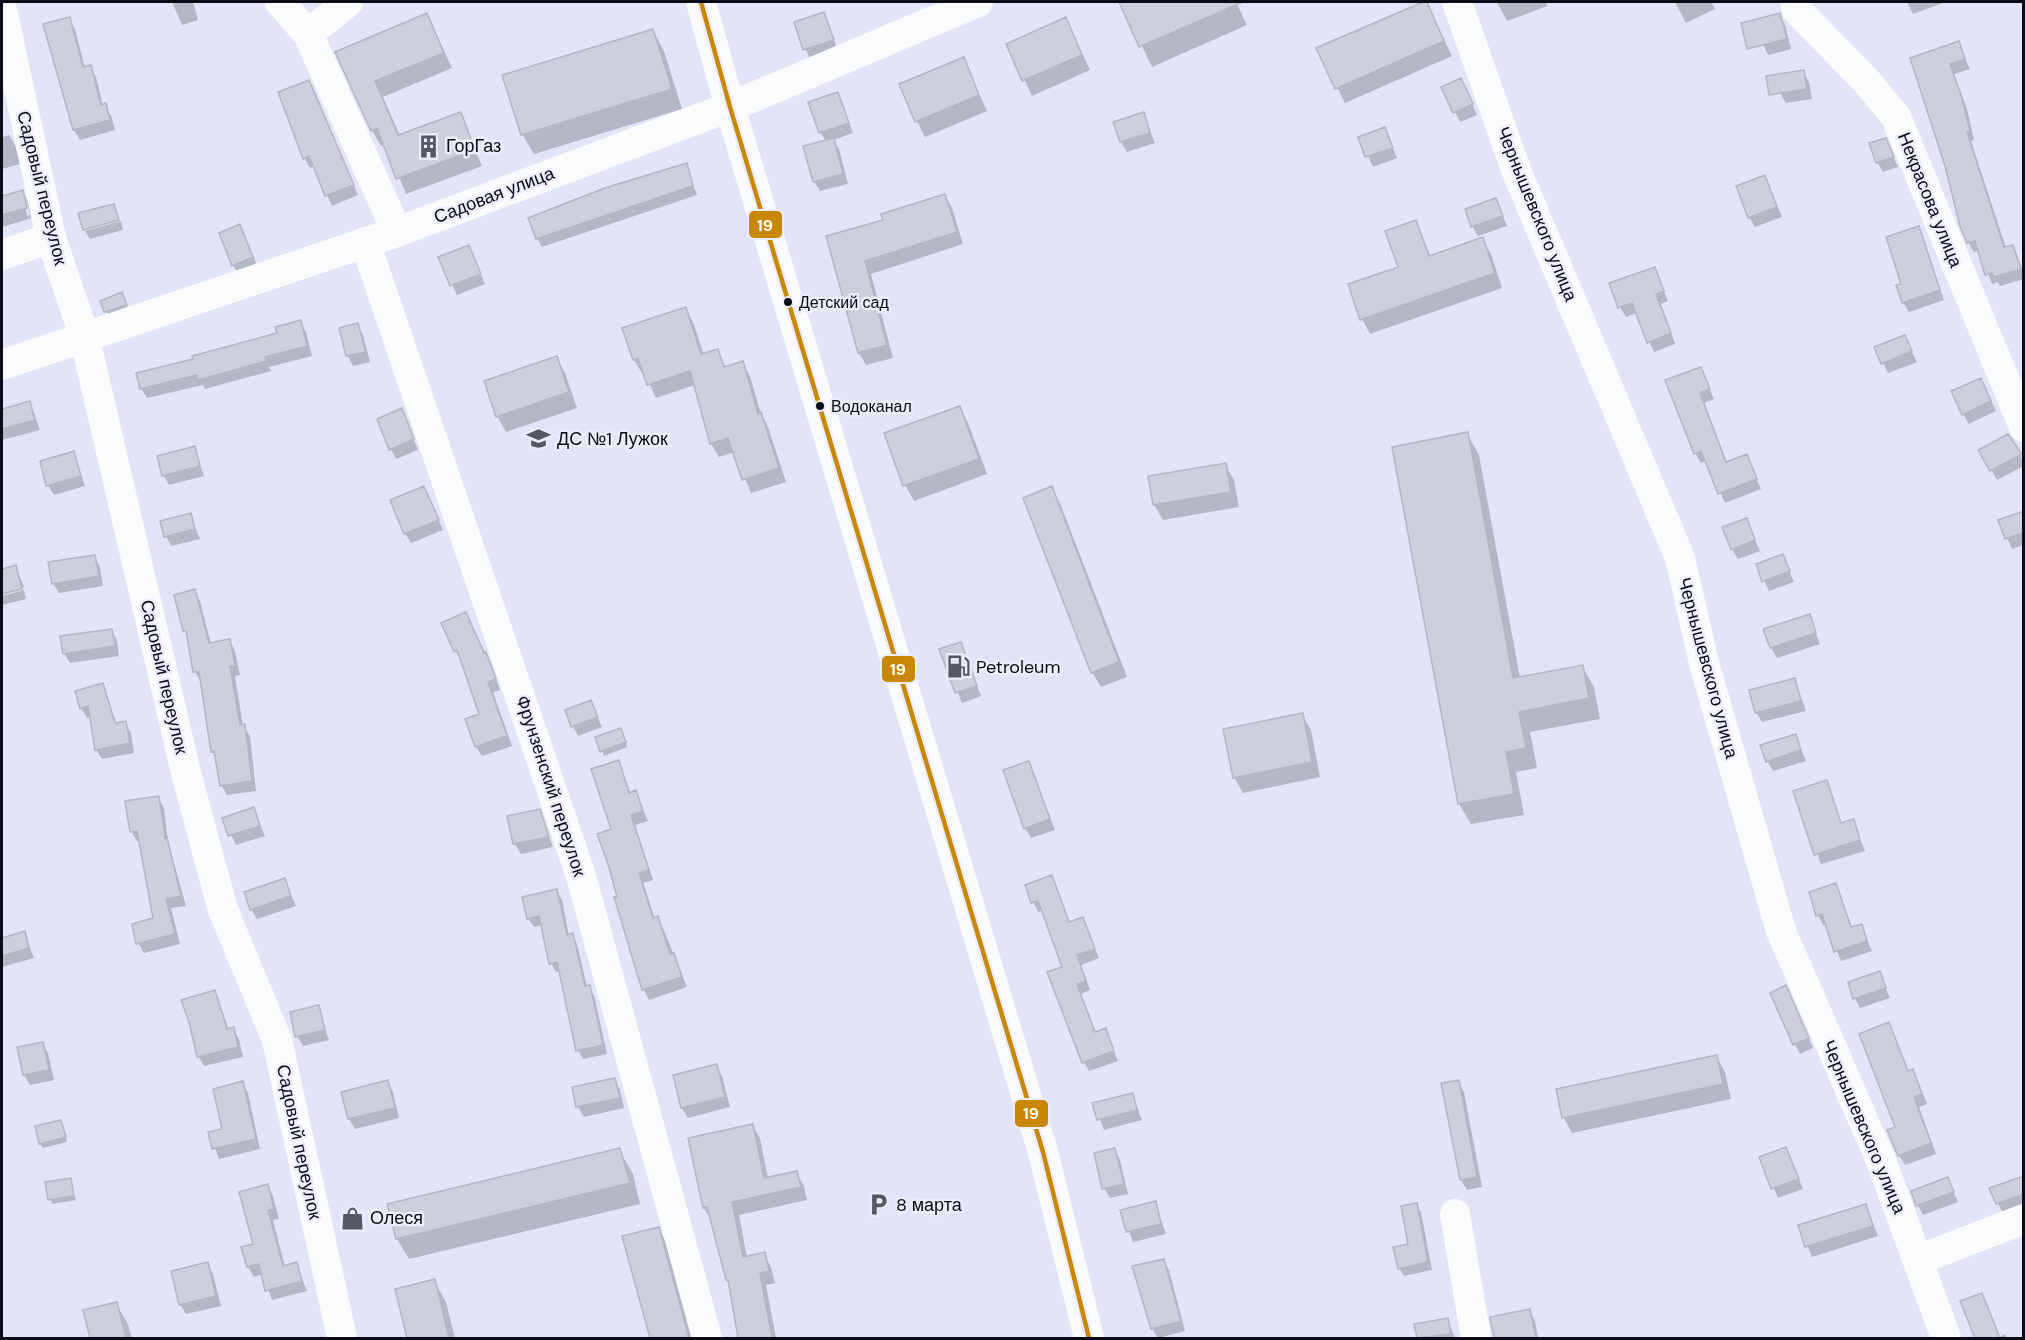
<svg xmlns="http://www.w3.org/2000/svg" width="2025" height="1340" font-family="'DM Sans',sans-serif">
	<style>
		.shadow { fill: #0003; fill-rule: evenodd }
		.building { fill: #cccfdd; stroke: #b4b6c4; stroke-width: 1.5 }
		.lines { fill: none; stroke-linecap: round; stroke-linejoin: round }
		.minor { stroke: #fbfbfe; stroke-width: 30 }
		.bus-1-casing { stroke: #ebedfa; stroke-width: 9 }
		.bus-1 { stroke: #c88704; stroke-width: 4.5 }
		.bus-dot { fill: #0a0b16; stroke: #ebedfa; stroke-width: 2 }
		.labels { text-anchor: middle; dominant-baseline: central; stroke-width: 5; stroke-linejoin: round; paint-order: stroke }
		.bus-label { font-size: 16px; fill: #0a0b16; stroke: #ebedfa; text-anchor: start }
		.poi-label { font-size: 18px; fill: #0a0b16; stroke: #ebedfa; text-anchor: start }
		.street-label { font-size: 18px; fill: #0a0b16; stroke: #ebedfa }
		.line-badge { stroke: #ebedfa; stroke-width: 2 }
		.badge-label { font-size: 16px; text-anchor: middle; font-weight: bold; fill: #fff }
	</style>
	<rect width="100%" height="100%" fill="#e2e5f7"/>
	<!-- shadow -->
	<path class="shadow" d="M172,2H193L198,20L182,25Z
		M1121,2H1236L1247,25L1152,67Z
		M1426,2L1452,56L1345,103L1318,49Z
		M1497,2H1546L1547,6L1507,21Z
		M1675,2H1711L1715,9L1686,23Z
		M1907,2H1943V3L1913,14Z
		M824,14L838,51L810,60L796,23Z
		M427,15L452,68L383,97L400,136L460,114L482,166L406,194L385,144L381,146L372,130L337,52Z
		M1779,15L1785,25L1791,49L1768,55L1753,21Z
		M69,19L75,29L85,68L90,67L96,77L103,106L111,115L115,130L80,140L74,130L45,26Z
		M1066,19L1090,70L1032,96L1008,44Z
		M653,31L664,51L682,109L534,154L522,134Z
		M1958,43L1970,69L1954,74L1967,109L1974,140L1971,141L2006,248L2013,246L2024,274V279L2000,286L1998,282L1992,284L1979,250L1974,252L1968,242L1912,59Z
		M963,59L987,111L925,137L917,121Z
		M1803,72L1809,82L1812,99L1786,103L1780,93Z
		M1443,88L1466,90L1477,115L1460,122Z
		M837,94L853,133L833,140L839,149L848,184L820,191L814,181L826,141L820,132Z
		M1143,114L1155,143L1127,152L1121,142Z
		M327,124L358,195L332,206L314,166L310,168L304,158Z
		M1385,129L1397,158L1373,167L1360,138Z
		M2,132L3,137L9,135L15,145L20,164L2,169Z
		M1885,139L1898,167L1883,172L1877,162Z
		M686,165L697,195L542,247L537,238Z
		M1765,177L1782,217L1755,227L1749,217Z
		M22,192L28,202L32,218L2,227V198ZM24,201H27L30,215L27,216Z
		M945,196L952,208L963,244L871,274L893,358L866,365L859,353L828,237L885,221Z
		M1496,200L1507,226L1478,236L1472,226Z
		M121,221L123,230L90,239L85,231Z
		M1415,222L1431,257L1482,239L1491,254L1502,288L1370,334L1362,319L1400,268Z
		M240,226L258,267L239,275L233,265Z
		M1918,228L1944,300L1909,312L1903,302V285Z
		M468,247L485,284L457,295L440,258Z
		M1654,268L1668,301L1661,304L1675,344L1654,352L1637,313L1626,317L1620,307Z
		M121,294L131,315L111,322L102,301Z
		M685,309L693,322L704,355L717,350L726,368L742,363L750,376L761,414L768,427L786,482L751,493L734,452L719,457L711,444L695,385L656,398L644,372L642,373L634,360L624,329Z
		M300,322L306,332L312,356L269,367L271,371L205,389L203,385L147,398L141,388L195,360L279,334Z
		M357,325L363,335L370,362L353,366L348,356L341,329Z
		M1904,336L1917,362L1888,373L1876,348Z
		M556,358L565,373L577,408L506,432L497,416Z
		M1700,368L1714,399L1704,403L1727,463L1746,456L1761,489L1725,503L1707,461L1701,463L1695,453Z
		M1986,390L1996,411L1969,424L1963,414Z
		M30,403L40,430L2,440V411Z
		M960,408L968,423L987,474L914,501L905,485L886,434Z
		M402,410L418,450L396,459L391,449Z
		M1467,434L1479,455L1520,678L1582,666L1594,687L1600,719L1530,732L1537,768L1516,772L1524,815L1471,824L1459,804L1394,448Z
		M194,448L204,476L169,485L164,476Z
		M1980,450L2020,454L2024,466L1997,480Z
		M73,453L85,486L54,495L48,485Z
		M1225,465L1234,480L1239,507L1163,520L1154,505L1150,477Z
		M424,487L443,530L411,543L405,533Z
		M1051,488L1060,503L1127,677L1101,687L1092,672Z
		M2024,513V545L2012,549L2000,521Z
		M190,515L200,539L171,546L166,536Z
		M1746,520L1760,551L1738,559L1732,549Z
		M1783,556L1794,582L1769,591L1757,565Z
		M95,557L100,567L103,586L59,593L53,583Z
		M16,567L24,587L2,593V571Z
		M24,590L26,599L2,605V596Z
		M194,591L200,601L211,644L230,641L235,651L240,675L235,676L243,726L250,736L256,791L227,795L222,786L201,682L195,672L189,638L185,631Z
		M466,614L491,664L500,690L493,692L512,746L482,756L476,747L481,715L462,660L455,651Z
		M1809,616L1820,644L1777,658L1771,648Z
		M111,630L117,640L119,656L70,663L64,653Z
		M960,643L981,696L962,703L941,650Z
		M1795,680L1806,711L1762,722L1756,712Z
		M102,684L117,725L125,723L131,733L134,753L102,759L96,749L91,717L87,718L81,708Z
		M591,702L602,727L578,736L573,726Z
		M1302,715L1311,730L1320,777L1243,793L1234,777Z
		M623,734L627,747L604,756L597,738Z
		M1795,735L1806,761L1773,771L1767,761Z
		M618,762L631,794L635,792L648,821L635,825L653,880L643,883L655,919L657,918L663,928L687,987L649,1000L644,990L599,835L613,830Z
		M1029,763L1055,830L1031,838L1025,828Z
		M1826,782L1842,824L1853,821L1865,851L1821,864L1795,792Z
		M158,798L164,808L168,842L186,906L171,908L180,944L144,953L138,943L154,919L140,841H137L131,831Z
		M253,809L265,836L236,845L224,819Z
		M539,811L553,847L521,854L515,844L509,817Z
		M1051,877L1070,924L1082,919L1099,958L1081,965L1090,990L1081,994L1096,1033L1105,1029L1118,1061L1089,1071L1084,1062L1064,967L1043,910L1038,912L1027,886Z
		M284,880L296,906L257,919L251,909Z
		M1836,885L1852,928L1861,926L1872,951L1841,961L1827,924L1823,925L1818,915L1811,893Z
		M557,891L562,900L569,936L572,935L577,944L587,987L594,995L607,1054L583,1059L578,1050L560,971L556,972L551,963L542,925L534,927L528,918Z
		M24,933L34,958L2,967V939Z
		M1879,973L1890,998L1860,1008L1855,998Z
		M215,991L229,1030L233,1029L239,1039L243,1057L204,1066L198,1056L183,1001Z
		M1791,996L1813,1048L1800,1054L1795,1044Z
		M318,1007L329,1040L303,1046L297,1036Z
		M1889,1024L1909,1072L1912,1071L1918,1081L1927,1104L1919,1107L1936,1154L1905,1165L1899,1155Z
		M42,1043L48,1053L54,1080L30,1085L24,1075Z
		M1716,1056L1725,1072L1731,1099L1572,1133L1564,1118L1558,1090Z
		M716,1066L722,1076L730,1107L688,1118L682,1108L675,1076Z
		M615,1080L620,1090L624,1108L584,1117L578,1107Z
		M387,1082L393,1092L399,1118L355,1129L349,1119L342,1093Z
		M1458,1082L1464,1092L1482,1187L1467,1190L1461,1180Z
		M242,1083L248,1093L260,1149L219,1159L210,1133L224,1130Z
		M1132,1094L1142,1120L1104,1130L1094,1104Z
		M60,1122L67,1142L43,1148L40,1144Z
		M752,1125L760,1138L768,1179L796,1173L804,1186L807,1200L739,1215L747,1258L764,1254L771,1267L775,1283L766,1285L776,1338H742L712,1221L704,1208Z
		M1786,1148L1803,1189L1778,1198L1761,1158Z
		M619,1150L633,1174L640,1204L409,1259L397,1239L389,1205Z
		M1114,1150L1120,1160L1128,1194L1110,1198L1104,1188Z
		M2024,1177V1206L2003,1214L1991,1189Z
		M70,1179L76,1200L52,1204L47,1184Z
		M1947,1179L1958,1202L1923,1215L1918,1205Z
		M268,1186L273,1196L279,1219L273,1220L285,1267L296,1264L307,1291L272,1300L263,1274L254,1277L248,1267Z
		M1155,1203L1166,1234L1133,1242L1122,1211Z
		M1416,1204L1421,1212L1432,1270L1404,1276L1399,1268L1410,1245Z
		M1866,1205L1878,1236L1812,1257L1800,1226Z
		M658,1228L670,1249L694,1338H651L624,1237Z
		M1163,1260L1169,1270L1185,1331L1158,1338L1152,1328Z
		M207,1264L213,1274L221,1306L186,1314L180,1304Z
		M434,1281L446,1302L455,1338H409L397,1290Z
		M1981,1294L1999,1337L2005,1334L2007,1338H1977L1962,1302Z
		M116,1304L128,1324L132,1338H92L85,1311Z
		M1529,1311L1535,1321L1538,1338H1496L1492,1318Z
		M1447,1319L1455,1338H1418L1416,1326Z"/>
	<!-- building -->
	<path class="building" d="M1119,2H1243L1139,47Z
		M1423,2H1427L1444,41L1335,89L1316,48Z
		M824,12L834,40L803,50L794,22Z
		M427,13L444,53L375,81L398,135L461,112L475,150L396,179L377,128L371,131L335,52Z
		M1780,13L1787,39L1747,49L1741,23Z
		M70,17L83,67L91,65L101,105L106,103L110,120L73,130L43,24Z
		M1066,17L1082,55L1022,81L1006,44Z
		M653,29L672,89L521,135L502,75Z
		M1959,41L1965,59L1950,64L1962,98L1970,131L1967,132L2004,247L2013,245L2021,269L1994,277L1992,273L1985,275L1975,241L1967,243L1960,226L1945,166L1910,58Z
		M964,57L979,95L915,122L899,84Z
		M1804,70L1807,89L1769,95L1766,76Z
		M1461,78L1473,104L1453,113L1441,87Z
		M309,80L354,185L325,196L309,156L303,159L278,92Z
		M838,92L849,123L819,133L808,102Z
		M1144,112L1150,133L1120,142L1113,122Z
		M1385,127L1393,148L1365,157L1358,137Z
		M834,138L843,174L813,182L803,146Z
		M1886,138L1894,157L1876,163L1869,143Z
		M687,163L693,186L536,239L528,218L605,188Z
		M1765,175L1777,207L1748,218L1736,186Z
		M23,190L27,208L2,215V196Z
		M945,194L957,232L865,261L887,345L858,353L826,236L883,220L881,214Z
		M1496,198L1503,216L1471,227L1465,209Z
		M114,204L119,220L83,230L78,213Z
		M1416,220L1429,256L1483,237L1495,273L1360,320L1348,284L1398,267L1385,231Z
		M240,224L253,257L232,266L219,233Z
		M1919,226L1940,290L1902,303L1896,285L1901,284L1886,237Z
		M469,245L481,274L450,286L438,257Z
		M1655,267L1664,291L1656,294L1671,333L1647,343L1632,303L1618,308L1609,283Z
		M122,292L127,305L104,312L100,301Z
		M686,307L701,354L718,349L724,367L743,361L758,414L761,412L779,468L742,480L728,438L710,444L690,371L647,385L638,358L633,360L622,328Z
		M301,320L307,346L265,357L266,361L224,373L198,380L197,375L140,389L136,373L193,359L192,356L277,333L275,327Z
		M358,323L366,352L346,356L339,328Z
		M1905,335L1912,351L1881,364L1874,347Z
		M557,356L569,392L496,417L484,381Z
		M1701,367L1710,389L1700,393L1726,462L1747,454L1757,479L1718,494L1701,451L1694,454L1665,380Z
		M1981,378L1991,401L1962,415L1951,391Z
		M30,401L35,420L2,429V409Z
		M960,406L979,459L903,486L884,433Z
		M402,408L414,439L389,450L377,419Z
		M1468,432L1513,678L1583,665L1589,698L1519,712L1526,748L1506,752L1514,794L1458,804L1392,447Z
		M2008,434L2022,454L1990,471L1978,450Z
		M195,446L200,466L162,476L157,456Z
		M74,451L81,476L46,486L40,461Z
		M1226,463L1231,492L1153,505L1148,476Z
		M424,486L439,520L404,534L390,500Z
		M1052,486L1119,662L1091,673L1023,498Z
		M2024,511V533L2005,539L1998,520Z
		M191,513L195,529L164,537L160,521Z
		M1747,518L1755,540L1731,550L1722,527Z
		M1783,554L1790,571L1762,582L1756,564Z
		M95,555L99,576L52,584L48,562Z
		M16,565L22,589L2,594V569Z
		M195,589L209,643L230,639L235,666H230L240,725L245,724L252,781L220,786L214,751L211,752L199,672H193L186,631H183L174,595Z
		M466,612L484,653L486,652L496,679L488,682L507,736L475,747L465,719L479,714L457,650L454,652L441,623Z
		M1810,614L1816,633L1770,648L1763,629Z
		M112,629L115,646L63,654L60,636Z
		M961,642L977,686L955,693L939,649Z
		M1795,678L1801,701L1755,713L1749,690Z
		M103,683L115,723L126,721L130,743L95,750L88,706L80,709L75,691Z
		M591,700L598,717L571,727L565,710Z
		M1303,713L1312,762L1233,778L1223,729Z
		M621,728L626,742L600,752L595,737Z
		M1796,734L1801,750L1766,762L1760,745Z
		M619,760L629,793L636,790L643,811L631,815L649,870L639,873L653,918L658,916L670,954L674,953L682,977L642,990L614,897H617L609,867L597,834L611,829L591,769Z
		M1029,761L1050,819L1024,829L1003,770Z
		M1827,780L1841,823L1854,819L1860,840L1814,855L1793,791Z
		M159,796L165,838L167,837L181,896L166,899L175,934L136,944L132,924L153,918L137,831L130,832L125,801Z
		M254,807L260,826L228,836L222,818Z
		M540,809L549,837L513,844L507,816Z
		M1052,875L1069,922L1083,917L1095,949L1077,955L1086,981L1077,984L1095,1032L1106,1028L1114,1051L1082,1063L1047,972L1062,967L1038,901L1031,903L1025,885Z
		M285,878L291,896L250,910L244,892Z
		M1836,883L1851,927L1862,924L1867,941L1834,952L1822,914L1816,916L1809,892Z
		M557,889L567,935L573,933L585,986L590,985L603,1045L576,1051L557,962L549,964L539,916L527,919L522,897Z
		M25,931L29,948L2,956V938Z
		M1880,971L1886,988L1853,999L1848,982Z
		M1786,985L1809,1038L1793,1045L1770,993Z
		M215,990L227,1029L234,1027L238,1047L197,1057L189,1022L181,1000Z
		M319,1005L325,1030L295,1037L290,1012Z
		M1889,1022L1908,1071L1913,1069L1922,1094L1914,1097L1931,1143L1898,1156L1887,1130L1895,1127L1859,1034Z
		M43,1042L49,1070L23,1075L17,1047Z
		M1717,1055L1723,1084L1562,1118L1556,1089Z
		M717,1064L725,1097L681,1108L673,1075Z
		M615,1078L620,1098L576,1107L572,1087Z
		M388,1080L395,1108L348,1119L341,1092Z
		M1459,1080L1477,1177L1460,1180L1441,1083Z
		M243,1081L256,1139L212,1149L208,1132L222,1129L213,1089Z
		M1133,1093L1137,1110L1097,1120L1092,1103Z
		M61,1120L66,1137L39,1144L35,1126Z
		M753,1124L764,1178L797,1171L801,1187L732,1202L743,1257L765,1252L769,1271L760,1273L772,1338H738L728,1280H726L707,1207L703,1208L688,1138Z
		M1786,1147L1799,1179L1771,1189L1759,1157Z
		M620,1148L630,1183L396,1239L387,1204Z
		M1115,1148L1124,1184L1102,1189L1094,1153Z
		M2024,1176V1194L1996,1204L1989,1188Z
		M1948,1177L1954,1192L1916,1206L1911,1191Z
		M71,1178L74,1196L48,1200L45,1182Z
		M268,1184L274,1209L268,1210L283,1266L297,1262L302,1281L265,1291L259,1264L247,1267L241,1247L253,1244L239,1192Z
		M1156,1201L1161,1224L1126,1232L1120,1210Z
		M1417,1203L1428,1262L1398,1269L1393,1247L1408,1244L1401,1206Z
		M1866,1204L1873,1226L1805,1247L1798,1225Z
		M659,1227L689,1338H650L622,1236Z
		M1164,1259L1181,1321L1151,1329L1132,1266Z
		M208,1262L216,1296L179,1305L171,1271Z
		M435,1279L449,1338H407L395,1289Z
		M1982,1293L2000,1338H1975L1960,1301Z
		M117,1302L126,1338H90L83,1310Z
		M1530,1309L1536,1338H1494L1490,1317Z
		M1448,1318L1451,1334L1417,1338L1414,1324Z"/>
	<g class="lines">
		<!-- minor -->
		<path class="minor" d="M280,2L308,34L397,232
			M701,2L730,107L1043,1152L1089,1338
			M1457,2L1516,170L1680,558L1704,663L1781,931L1882,1163L1946,1338
			M1795,2L1797,10L1868,83L1896,117L2024,427
			M2,10L51,238L84,335L186,773L223,910L277,1040L342,1338
			M308,34L348,2
			M365,242L581,876L707,1338
			M2,255L51,238
			M2,365L397,232L730,107L978,2
			M1455,1214L1476,1338
			M1918,1260L2024,1219"/>
		<defs>
			<path id="bus-1" d="M701,2L730,107L1043,1152L1089,1338"/>
		</defs>
		<!-- bus-1 casing -->
		<use href="#bus-1" class="bus-1-casing"/>
		<!-- bus-1 -->
		<use href="#bus-1" class="bus-1"/>
	</g>
	<!-- icons -->
	<defs>
		<symbol id="building-bare" viewBox="-9 -9 18 18"><path d="M-4-6H4V6H1V3H-1V6H-4ZM-2.5-4.3h1.7v1.8h-1.7ZM.8-4.3h1.7v1.8H.8ZM-2.5-1h1.7V.8h-1.7ZM.8-1h1.7V.8H.8Z" fill="#565765" stroke="#ebedfa" stroke-width="2.5" paint-order="stroke"/></symbol>
		<symbol id="school-bare" viewBox="-9 -9 18 18"><path d="M0-5L7-2L0 1L-7-2ZM-4 1L0 2.5L4 1V4Q0 6-4 4Z" fill="#565765" stroke="#ebedfa" stroke-width="2.5" paint-order="stroke"/></symbol>
		<symbol id="fuel-bare" viewBox="-9 -9 18 18"><path d="M-5.5-6h7V0h2V4h1.3V-2.5L3-4.5l.8-.8L6-3V5H2.5V1h-1V6h-7ZM-4.2-4.7v3.2H.2V-4.7Z" fill="#565765" stroke="#ebedfa" stroke-width="2.5" paint-order="stroke"/></symbol>
		<symbol id="parking-bare" viewBox="-9 -9 18 18"><path d="M-3.5-5.5H1a3.5 3.5 0 0 1 0 7H-1V5.5H-3.5ZM-1-3.4V-.6H.8a1.4 1.4 0 0 0 0-2.8Z" fill="#565765" stroke="#ebedfa" stroke-width="2.5" paint-order="stroke"/></symbol>
		<symbol id="shop-bare" viewBox="-9 -9 18 18"><path d="M-5-2.5h2.3a2.7 3.5 0 0 1 5.4 0H5L5.5 6h-11ZM-1.5-2.5h3a1.5 2.3 0 0 0-3 0Z" fill="#565765" stroke="#ebedfa" stroke-width="2.5" paint-order="stroke"/></symbol>
	</defs>
	<g fill-rule="evenodd">
		<use href="#building-bare" x="412" y="130" width="33" height="33"/>
		<use href="#school-bare" x="522" y="422" width="33" height="33"/>
		<use href="#fuel-bare" x="942" y="650" width="33" height="33"/>
		<use href="#parking-bare" x="862" y="1188" width="33" height="33"/>
		<use href="#shop-bare" x="336" y="1202" width="33" height="33"/>
	</g>
	<!-- markers -->
	<g class="bus-dot">
		<circle cx="788" cy="302" r="5"/>
		<circle cx="820" cy="406" r="5"/>
	</g>
	<g class="labels">
		<!-- bus labels -->
		<g class="bus-label">
			<text x="799" y="302">Детский сад</text>
			<text x="831" y="406">Водоканал</text>
		</g>
		<!-- poi labels -->
		<g class="poi-label">
			<text x="446" y="146">ГорГаз</text>
			<text x="557" y="439">ДС №1 Лужок</text>
			<text x="976" y="667">Petroleum</text>
			<text x="896" y="1205">8 марта</text>
			<text x="370" y="1218">Олеся</text>
		</g>
		<!-- street labels -->
		<g class="street-label">
			<text transform="translate(42 188) rotate(76)">Садовый переулок</text>
			<text transform="translate(494 195) rotate(-21)">Садовая улица</text>
			<text transform="translate(1930 200) rotate(68)">Некрасова улица</text>
			<text transform="translate(1537 214) rotate(68)">Чернышевского улица</text>
			<text transform="translate(1708 668) rotate(75)">Чернышевского улица</text>
			<text transform="translate(164 677) rotate(77)">Садовый переулок</text>
			<text transform="translate(551 786) rotate(72)">Фрунзенский переулок</text>
			<text transform="translate(1864 1127) rotate(67)">Чернышевского улица</text>
			<text transform="translate(299 1142) rotate(78)">Садовый переулок</text>
		</g>
	</g>
	<g class="line-badge">
		<rect x="748" y="210" width="35" height="29" rx="6" fill="#c88704"/>
		<rect x="881" y="655" width="35" height="28" rx="6" fill="#c88704"/>
		<rect x="1014" y="1099" width="35" height="29" rx="6" fill="#c88704"/>
	</g>
	<g class="badge-label">
		<text x="765" y="231">19</text>
		<text x="898" y="675">19</text>
		<text x="1031" y="1119">19</text>
	</g>
	<!-- border -->
	<rect width="2025" height="1340" fill="none" stroke="#0a0b16" stroke-width="6"/>
</svg>
